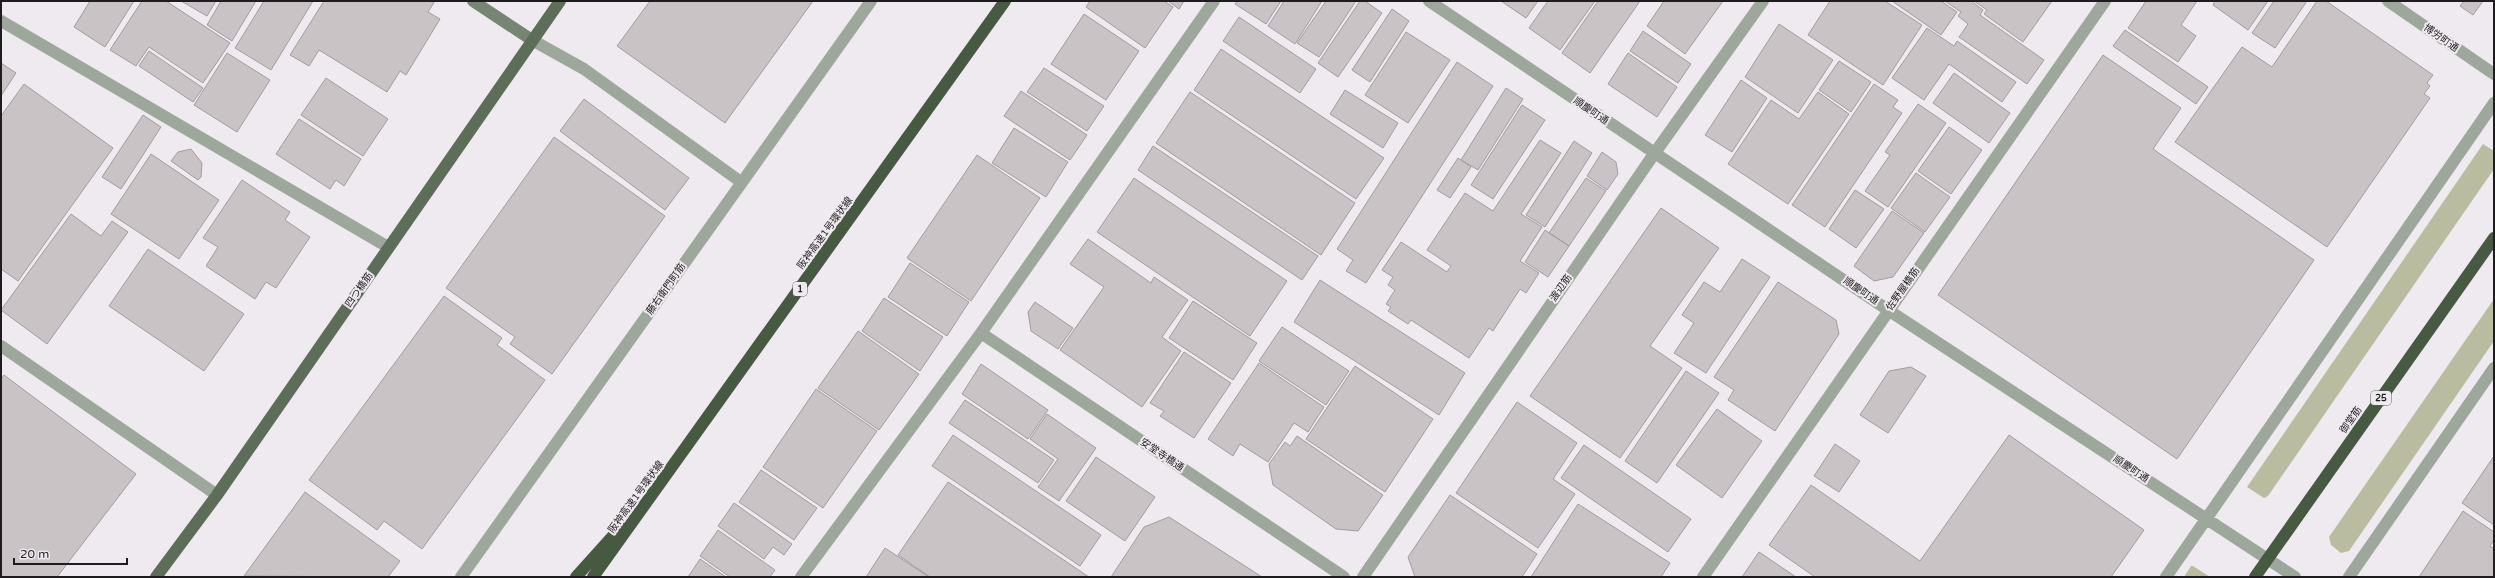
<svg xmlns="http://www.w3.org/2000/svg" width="2495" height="578" font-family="'Varela Round','Noto Sans JP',sans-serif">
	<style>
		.green { fill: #b9bc9f }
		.building { fill: #c9c3c6; stroke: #a29c9f }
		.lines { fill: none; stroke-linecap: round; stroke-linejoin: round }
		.street { stroke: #9da79b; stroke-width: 12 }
		.secondary { stroke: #778574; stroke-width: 12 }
		.primary { stroke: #5d6e58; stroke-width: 12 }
		.highway { stroke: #465941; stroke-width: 12 }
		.labels { text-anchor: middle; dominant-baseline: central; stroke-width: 4; stroke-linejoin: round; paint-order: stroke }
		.shield { fill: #efeaef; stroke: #5d5a5d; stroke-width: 1 }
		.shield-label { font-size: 9px; font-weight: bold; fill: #1e1c1e }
		.street-label { font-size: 10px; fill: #1e1c1e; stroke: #efeaef }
	</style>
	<rect width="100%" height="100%" fill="#efeaef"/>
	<!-- green -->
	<path class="green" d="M2483,144L2494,151V169L2268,496L2264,498L2247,487Z
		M2494,299V341L2349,551L2341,553L2331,545L2329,537Z
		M2191,566H2193L2210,577H2184Z"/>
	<!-- building -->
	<path class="building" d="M90,1H134L105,47L74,27Z
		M142,1H166L230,43L203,83L149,47L136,66L110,50Z
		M181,1H216L207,16Z
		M221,1H256L232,41L207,25Z
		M264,1H313L271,70L235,48Z
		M324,1H435L428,12L440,19L406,75L400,71L387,92L319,50L309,66L290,55Z
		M650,1H813L725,123L617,46Z
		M1090,1H1164L1173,7L1145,48L1086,7Z
		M1168,1H1184L1179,9Z
		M1237,1H1281L1266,24L1235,4Z
		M1284,1H1322L1295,44L1268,26Z
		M1326,1H1356L1319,57L1297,43Z
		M1360,1H1365L1382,13L1338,77L1318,63Z
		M1501,1H1538L1526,18Z
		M1548,1H1595L1560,50L1529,28Z
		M1598,1H1640L1590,73L1562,53Z
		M1664,1H1723L1685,54L1647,26Z
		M1830,1H1885L1922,25L1883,85L1808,35Z
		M1892,1H1941L1957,12L1941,35Z
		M1945,1H1971L1983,10L1980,15L2044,60L2027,84L1959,37L1968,24L1958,16L1961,12Z
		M1974,1H2052L2023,42L1984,14L1987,10Z
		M2146,1H2197L2181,25L2196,36L2178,62L2128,28Z
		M2215,1H2268L2248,30L2213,5Z
		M2274,1H2307L2275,48L2252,33Z
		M2317,1H2326L2433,75L2427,83L2430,86L2424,94L2430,98L2327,247L2175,142L2242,47L2272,67Z
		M2464,1H2483L2473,15L2460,6Z
		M1392,9L1409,21L1370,82L1352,70Z
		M1084,14L1139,51L1106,100L1051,64Z
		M1239,17L1316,69L1300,93L1223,41Z
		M1779,24L1833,60L1798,113L1745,77Z
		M1927,28L1954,46L1957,41L2016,82L2002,102L1949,64L1924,100L1892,78Z
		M2125,30L2208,87L2196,104L2113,46Z
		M1643,31L1691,64L1678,83L1630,51Z
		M1406,32L1450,60L1408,123L1365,95Z
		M1221,49L1384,158L1356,199L1194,90Z
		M149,51L203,88L193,102L139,66Z
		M227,53L270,80L237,132L194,105Z
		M1628,53L1677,87L1657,117L1608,84Z
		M2103,55L2181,108L2153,149L2314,260L2177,459L1938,295Z
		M1839,61L1871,82L1851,112L1819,90Z
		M1457,62L1493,86L1366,283L1346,271L1353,260L1337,249Z
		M1,63L16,73L1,96Z
		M1044,68L1104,106L1087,131L1027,92Z
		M1954,73L2010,113L1989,143L1933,103Z
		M326,78L388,119L363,156L301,115Z
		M1741,80L1767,98L1732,152L1705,135Z
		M24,84L113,148L18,281L1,269V116Z
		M1874,84L1898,100L1893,107L1902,113L1825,227L1792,205Z
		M1506,88L1523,99L1478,170L1461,160Z
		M1345,90L1398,123L1383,148L1330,114Z
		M1021,91L1087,135L1070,160L1004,116Z
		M1190,92L1355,203L1321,255L1156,143Z
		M1818,92L1849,114L1788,204L1728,164L1771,100L1799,119Z
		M584,99L689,178L665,210L560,131Z
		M1918,104L1946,123L1888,207L1865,191L1890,155L1885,152Z
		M1522,105L1545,120L1493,199L1471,185Z
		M143,115L161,127L121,189L102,177Z
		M299,119L361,159L344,186L336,180L330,189L276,154Z
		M1949,127L1982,150L1951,194L1918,171Z
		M1014,128L1068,162L1046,197L992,163Z
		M554,137L665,216L552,374L510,344L515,337L446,288Z
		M1540,140L1561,153L1521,214L1542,227L1520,261L1539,273L1526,293L1520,289L1493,331L1489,328L1469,358L1411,320L1408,324L1388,311L1391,307L1386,304L1395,290L1388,285L1393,277L1382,270L1401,242L1447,272L1451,266L1427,250L1465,193L1493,211Z
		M1574,141L1592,153L1545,227L1526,215Z
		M1153,146L1318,256L1302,280L1138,170Z
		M191,149L202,163L201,177L198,180L171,161L178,152Z
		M1602,152L1616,162L1618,174L1607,190L1587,176Z
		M151,154L219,200L179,259L111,214Z
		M977,155L1040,198L971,301L907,258Z
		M1458,158L1471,167L1450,198L1437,190Z
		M1916,173L1950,197L1925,232L1891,208Z
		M1134,178L1287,281L1250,336L1097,232Z
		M1586,178L1606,191L1569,246L1549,233Z
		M242,180L290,212L285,220L310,237L276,288L266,282L255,299L206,266L218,247L203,238Z
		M1855,190L1884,209L1856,248L1829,229Z
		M1661,208L1719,248L1650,346L1682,368L1620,458L1530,396Z
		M1892,211L1924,233L1893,277L1874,281L1854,266Z
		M71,214L101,236L112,221L128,232L47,344L1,310Z
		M1545,230L1569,246L1548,277L1525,262Z
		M1088,239L1151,283L1154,277L1188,300L1162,337L1181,351L1142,407L1060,350L1104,287L1070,264Z
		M148,249L244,314L204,371L109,306Z
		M1742,259L1770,277L1706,373L1674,353L1694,323L1682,315L1704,282L1720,292Z
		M910,263L969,302L947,336L888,297Z
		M1320,280L1465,373L1439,415L1294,322Z
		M1778,282L1836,320L1839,334L1775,431L1728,400L1734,390L1714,377Z
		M444,296L502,338L497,345L545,380L422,549L384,521L377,530L309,480Z
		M884,298L943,337L920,371L862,331Z
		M1193,301L1257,343L1233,380L1169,338Z
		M1035,302L1073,328L1058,349L1031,331L1028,312Z
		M1282,327L1349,371L1326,405L1259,361Z
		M858,331L919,374L879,430L818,388Z
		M1184,352L1231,383L1194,438L1160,416L1164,411L1150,403Z
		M1259,363L1324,407L1308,432L1294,423L1268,462L1240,444L1233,456L1208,439Z
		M981,364L1048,410L1028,439L962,394Z
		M1355,366L1433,419L1385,492L1306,439Z
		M1911,367L1926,376L1888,433L1860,415L1889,371Z
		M1686,371L1719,393L1657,483L1625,461Z
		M4,375L136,474L57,577H1V379Z
		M816,389L877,431L823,508L763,467Z
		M965,400L1054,460L1038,483L949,423Z
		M1517,402L1577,443L1553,479L1575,494L1538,548L1456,493Z
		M1717,409L1762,441L1722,498L1676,465Z
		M1047,414L1096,448L1059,501L1038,487L1058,459L1030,439Z
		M953,435L1101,535L1080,566L932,466Z
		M2009,435L2144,530L2111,577H1815L1769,545L1811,485L1920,561Z
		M1297,436L1383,495L1358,531L1336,529L1273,485L1269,464L1285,442L1290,446Z
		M1835,444L1860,461L1839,492L1814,476Z
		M1584,445L1691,519L1668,552L1561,478Z
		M2494,456V525L2462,503Z
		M1096,457L1155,497L1125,541L1066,501Z
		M761,470L817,508L794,540L739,502Z
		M948,482L1089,577H930L898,555Z
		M305,492L400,561L388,577L244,576Z
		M1450,495L1537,554L1522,577H1415L1408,557Z
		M734,503L792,544L784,555L773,547L764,559L718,526Z
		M1578,504L1670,563L1661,577H1531Z
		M2463,511L2494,532V540L2490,546L2494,549V577H2419Z
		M1169,517L1262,577H1111L1144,527Z
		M718,530L775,570L770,577H730L700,556Z
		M885,548L929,577H866Z
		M1759,552L1796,577H1742Z
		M700,559L726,577H688Z"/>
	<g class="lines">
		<!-- street -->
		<path class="street" d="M1429,1L1888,310L2295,577
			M2388,1L2494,74
			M1,21L388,247
			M532,40L584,69L741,182
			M981,333L1344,577
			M1,346L217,495
			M461,577L871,1
			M801,577L981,333L1214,1
			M1363,577L1654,154L1763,1
			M1703,577L2105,1
			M2166,577L2494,103
			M2349,577L2494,368"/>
		<!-- secondary -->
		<path class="secondary" d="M473,1L532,40"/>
		<!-- primary -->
		<path class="primary" d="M156,577L217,495L560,1"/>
		<!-- highway -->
		<path class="highway" d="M576,577L621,527
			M593,577L1005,1
			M2255,577L2494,238"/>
	</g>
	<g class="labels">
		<!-- shield labels -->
		<g class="shield">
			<rect x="793" y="282" width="14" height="14" rx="3"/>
			<rect x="2371" y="391" width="20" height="14" rx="3"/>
		</g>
		<g class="shield-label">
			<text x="800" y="289">1</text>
			<text x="2381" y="398">25</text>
		</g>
		<!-- street labels -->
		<g class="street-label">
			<text transform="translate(2441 38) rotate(35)">博労町通</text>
			<text transform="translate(1591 111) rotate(34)">順慶町通</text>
			<text transform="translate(825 233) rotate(-54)">阪神高速1号環状線</text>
			<text transform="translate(1561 288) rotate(-55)">渡辺筋</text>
			<text transform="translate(666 289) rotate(-55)">藤右衛門町筋</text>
			<text transform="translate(1903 289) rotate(-55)">佐野屋橋筋</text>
			<text transform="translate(359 290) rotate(-55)">四つ橋筋</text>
			<text transform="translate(1861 291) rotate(34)">順慶町通</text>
			<text transform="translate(2351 420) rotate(-55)">御堂筋</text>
			<text transform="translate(1162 455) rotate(34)">安堂寺橋通</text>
			<text transform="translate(2131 469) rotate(33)">順慶町通</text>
			<text transform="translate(636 497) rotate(-54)">阪神高速1号環状線</text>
		</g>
	</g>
	<!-- border -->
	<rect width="2495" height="578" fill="none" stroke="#1e1c1e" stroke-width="4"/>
	<!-- scale -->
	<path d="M14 558v6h113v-6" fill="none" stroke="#1e1c1e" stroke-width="2"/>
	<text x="20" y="558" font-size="12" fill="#1e1c1e" stroke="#efeaef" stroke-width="3" paint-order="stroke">20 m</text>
</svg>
